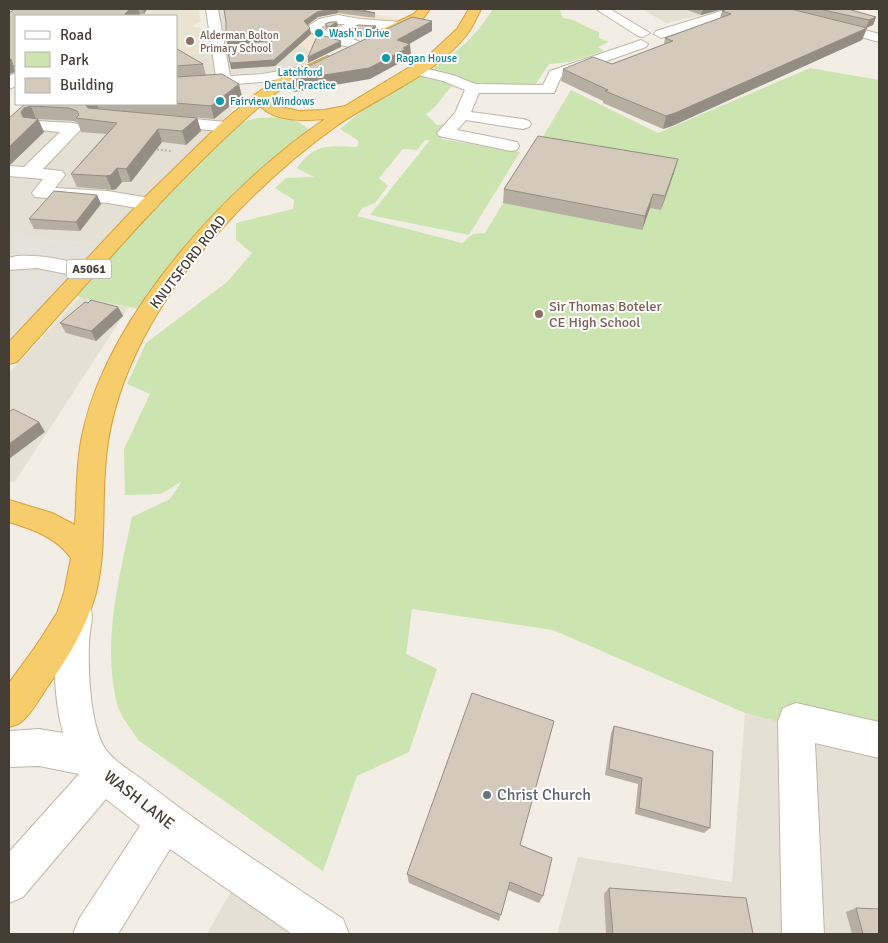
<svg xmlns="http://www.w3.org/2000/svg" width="888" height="943" font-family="Signika,sans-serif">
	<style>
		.residential { fill: #e5e0d4 }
		.commercial { fill: #f3e6d1 }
		.industrial { fill: #e4e0da }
		.education { fill: #eae3d0 }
		.green { fill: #cbe4b0 }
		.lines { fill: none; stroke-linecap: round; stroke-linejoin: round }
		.minor-casing { stroke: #bdb6a8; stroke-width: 2 }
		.highway-casing { stroke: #d5a13c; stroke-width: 2 }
		.path { stroke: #beb29a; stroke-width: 2; stroke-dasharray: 2 2; stroke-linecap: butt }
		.minor { fill: #fff; fill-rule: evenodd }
		.highway { fill: #f7cc6b; fill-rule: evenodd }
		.wall { fill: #b5aea1 }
		.shaded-wall { fill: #948d83 }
		.building { fill: #d3cabb; stroke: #948d83 }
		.culture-dot { fill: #0f9aa8; stroke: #fff; stroke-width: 2 }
		.education-dot { fill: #8d6e63; stroke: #fff; stroke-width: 2 }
		.worship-dot { fill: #6b7280; stroke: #fff; stroke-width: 2 }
		.labels { text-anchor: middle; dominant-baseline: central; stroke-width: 4; stroke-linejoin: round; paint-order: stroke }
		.far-culture-label { font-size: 11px; fill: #0d838f; stroke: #fff; text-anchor: start }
		.far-education-label { font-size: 11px; fill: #785e54; stroke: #fff; text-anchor: start }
		.shield { fill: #fff; stroke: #7c7872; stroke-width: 1 }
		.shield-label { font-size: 12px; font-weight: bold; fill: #443e35 }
		.street-label { font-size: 14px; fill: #443e35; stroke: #fff }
		.education-label { font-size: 14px; fill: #785e54; stroke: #fff; text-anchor: start }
		.near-worship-label { font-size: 16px; fill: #5b616d; stroke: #fff; text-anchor: start }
		.near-street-label { font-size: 16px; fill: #443e35; stroke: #fff }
	</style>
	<rect width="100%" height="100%" fill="#f2eee5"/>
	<!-- residential -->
	<path class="residential" d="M217,9H337L280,31L320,57L293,70L176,78V55L226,52Z
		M642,9H730L666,23Z
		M222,84L241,90L243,99L100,244L20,238L22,234L9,233V133L35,109L176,104Z
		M80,297L129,307L14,483L9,481V373Z
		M745,713L879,749V934H557L578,857L732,882Z
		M233,888L292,934H207Z"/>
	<!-- commercial -->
	<path class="commercial" d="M353,9L399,19L320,57L279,31L295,23Z"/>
	<!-- industrial -->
	<path class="industrial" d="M9,233L23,234L21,238L100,244L9,352Z"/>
	<!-- education -->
	<path class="education" d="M94,9H199L201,22L193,25L194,27L202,28L205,53L176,55V16H86Z"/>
	<!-- green -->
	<path class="green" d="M493,9H558L560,10L563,18C577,19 586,28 599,32V38L609,42L598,47L604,51L570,62L549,64L534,87L477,86L432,69C459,51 476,36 493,9Z
		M810,68L879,80V749L745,713L553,630L412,609L406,654L437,669L409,752L357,776L323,871L138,740C132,730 122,718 118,707C101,645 119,578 132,517L170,499L182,481L161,494L125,495L124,449L150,394L127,384L146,343L227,282L252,253L236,240V223L293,209L294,200L275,188L286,178L314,177L297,168C315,143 329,146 357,147L359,141L340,129C358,116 401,73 424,75C434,76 445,81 454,83L434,108L426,114L437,125L445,124L449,131L441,139L520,152L469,235L370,215L430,140H425L417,150L403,149L379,178L388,186L375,203L362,208L357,216L462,243L473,234L485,233L571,90L658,133Z
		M258,118C275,117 296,116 309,130V135L267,173L149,311L80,297L68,292L236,123Z"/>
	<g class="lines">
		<defs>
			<path id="minor" d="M206,9H218L230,76L262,74L303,67L308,68L310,71L308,74L303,75L262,82L176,88V80L216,77Z
				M596,9H610L650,33L643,37L638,36Z
				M728,9H762L756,13L738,14L661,38L654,34L656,31Z
				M338,15L360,19L401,22L407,26L401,30L358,27L342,35L363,43L365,46L363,49C359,50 323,41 319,38C314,36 310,31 307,27L319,19ZM330,24H345L329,33L321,27Z
				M830,20L879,34V42L825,27L824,24L825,21Z
				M641,40L648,44L646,47L561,77L554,93H479L471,112L523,119L529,121L531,124L529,127L523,129L466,120L457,130L517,142L519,146L517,150L511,151L439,136L437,133L455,113L465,90L443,81L410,73L408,70L410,67L415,66L453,75L475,84L543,85L550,71Z
				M16,73V86L9,89V76Z
				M162,116L226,122L232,124L234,127L232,130L226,132L156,124L154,121L156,118Z
				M36,121L74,123L80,125L82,128L43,169L62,171L65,175L55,188L108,191L149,198L156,200L158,204L156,208L149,210L108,203L35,197L32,193L43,179L9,176V166L24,167L60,132L30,129L28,126L30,123Z
				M17,256C44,254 69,261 94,268L97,272L94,276L87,278L37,268L9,270V258Z
				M77,596L88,600C96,617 89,627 89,644C88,672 90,720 103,745C110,759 131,771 143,780C207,830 276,874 343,919L349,934H292L170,849L118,934H73L79,919L140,826L106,799L23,897L9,903V852L79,774L39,766L9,767V731L39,729L63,733C53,697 50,634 66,600Z
				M796,703L879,722V758L815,743L824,934H782L778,721L783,708Z"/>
			<path id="highway" d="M418,9H430L422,20L388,37H378L376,34L378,31L414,14Z
				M469,9H481C477,17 473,26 468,33C437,75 377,97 335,127C259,182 179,264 138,349C119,388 107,428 105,471C102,512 106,553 96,593C87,626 68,658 48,686C41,696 31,715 21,722C18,725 12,726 9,727V683L38,643L57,613L64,593L71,558C56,537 32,529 9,522V500L52,513L75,525C77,492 76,459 84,427C112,311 228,185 325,119C304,121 276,122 260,106C172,183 96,274 17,362L9,364V342L142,200L220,124L257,93L276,80L328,56L335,60L333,63L286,86L270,97L281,107L299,111L324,110L345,106L428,56L457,29Z"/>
		</defs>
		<!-- minor casing -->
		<use href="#minor" class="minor-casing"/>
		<!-- highway casing -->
		<use href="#highway" class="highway-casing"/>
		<!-- path -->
		<path class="path" d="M153,149L171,151"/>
		<!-- minor -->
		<use href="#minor" class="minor"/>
		<!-- highway -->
		<use href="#highway" class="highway"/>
	</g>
	<!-- wall -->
	<path class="wall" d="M13,9H147L144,14H140L137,16H16V75L15,72L9,74Z
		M224,9H358L375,13V18L338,13L318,17L307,25L311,34L275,66L231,69L268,44L264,42L228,45L226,39V22Z
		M684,9H723L701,15Z
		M728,9H848L876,17L873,25L866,28H867L862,40L672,126L663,129L603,103V101L561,81L563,69L612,64L664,44L665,38L720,18L722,11Z
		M325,24L338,26L329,31L325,28Z
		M376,26L377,30L358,39L347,35L346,31Z
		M176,49L203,64L206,75L242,96L214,119L112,110L197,118L201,131L186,145L162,142L131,182H122L116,189L112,190L77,187L71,174L106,134L81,132L78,123L74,121L38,119L44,132L11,164L25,104H176Z
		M674,173L661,210L650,208L642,230L503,203L504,189Z
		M97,195L101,204L80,231L34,229L29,219Z
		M118,307L123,316L96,341L66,333L60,323Z
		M614,726L710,828L704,833L635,814L638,784L605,775L611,733Z
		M520,845L543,896L539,903L508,890L499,921L409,883L407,874Z
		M609,888L753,934H606L604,894Z
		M856,908L879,934H852L846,912Z"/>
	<!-- shaded-wall -->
	<path class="shaded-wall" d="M130,9H138L140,14L137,16H123Z
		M143,9H147L144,14Z
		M332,9H338V13L318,17L305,27L304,21L317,12Z
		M703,9H723L701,15Z
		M876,17L873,25L866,28L869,20Z
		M432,21V31L397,51V40Z
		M337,22L338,26L329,31V27Z
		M376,26L377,30L358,39V35Z
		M310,28L311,34L275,66L231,69L230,63Z
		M867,28L862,40L672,126L663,129L666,116Z
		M263,36L264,42L228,45L226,39Z
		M341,41V47L308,63V57Z
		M410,44L411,55L407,57V59L370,79L294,92L293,80L403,48Z
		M11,59L13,66L15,72L9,74V60Z
		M239,84L242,96L214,119L211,106Z
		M85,104H97L99,109L89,117Z
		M31,106L36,119H38L44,132L11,164L9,165V147L21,112L24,108Z
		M197,118L201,131L186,145L182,131Z
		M158,129L162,142L131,182L126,169Z
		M678,159L674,173L661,210L665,196Z
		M117,168L122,182L116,189L112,190L106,176Z
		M653,194L650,208L642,230L645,216Z
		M97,195L101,204L80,231L76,222Z
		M118,307L123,316L96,341L91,331Z
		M39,422L45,432L9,459V444Z"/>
	<!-- building -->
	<path class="building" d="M13,9H130L123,16H16V66H13L11,59L9,60V13L12,11Z
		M224,9H332L317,12L304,21L310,28L274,60L230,63L228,51L263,48L272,41L263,36L226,39V22Z
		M347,9H358L375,13Z
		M728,9H787L795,10L867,28L675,113L666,116L605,91L608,90L563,69L593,57L612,64L673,41L665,38L731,14L722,11Z
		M819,9H848L876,17L869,20Z
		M412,17L432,21L397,40L410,44L403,48L406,49L369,68L293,80L298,71Z
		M330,22H337L329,27L325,24Z
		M358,25L376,26L358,35L346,31Z
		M318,34L341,41L308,57Z
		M176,49H177L203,64L176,66Z
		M222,74L239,84L211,106L176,103V77Z
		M25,104H85L88,108L197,118L182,131L158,129L126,169L117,168L111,175L106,176L71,174L117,123L76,118L79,115L77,111L69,108L31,106L24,108L21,112L23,117L38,119L9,147V118Z
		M538,136L678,159L665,196L653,194L645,216L504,189Z
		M54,191L97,195L76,222L29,219Z
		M91,300L118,307L91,331L60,323L85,302L88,303Z
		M13,409L39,422L9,444V412Z
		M472,693L554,721L520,845L552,858L543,896L510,882L501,915L407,874Z
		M614,726L713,751L710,828L639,808L642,778L609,769Z
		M609,888L746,898L753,934H613Z
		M856,908L879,909V934H863Z"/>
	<!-- markers -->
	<g class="culture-dot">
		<circle cx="319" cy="33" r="5"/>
		<circle cx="300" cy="58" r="5"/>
		<circle cx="386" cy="58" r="5"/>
		<circle cx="220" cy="101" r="5"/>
	</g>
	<g class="education-dot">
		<circle cx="190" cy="41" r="5"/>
		<circle cx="539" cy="314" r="5"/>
	</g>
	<circle class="worship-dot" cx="487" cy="795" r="5"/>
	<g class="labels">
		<!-- far-culture labels -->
		<g class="far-culture-label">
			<text x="329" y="33">Wash'n Drive</text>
			<text x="396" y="58">Ragan House</text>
			<text x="300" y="72" text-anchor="middle">Latchford<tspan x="300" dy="13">Dental Practice</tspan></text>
			<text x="230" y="101">Fairview Windows</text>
		</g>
		<!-- far-education labels -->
		<g class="far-education-label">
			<text x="200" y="35">Alderman Bolton<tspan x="200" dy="13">Primary School</tspan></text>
		</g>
		<!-- shield labels -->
		<rect class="shield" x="66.5" y="259.5" width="45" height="19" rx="4"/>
		<g class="shield-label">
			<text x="89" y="269">A5061</text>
		</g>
		<!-- street labels -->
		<g class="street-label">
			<text transform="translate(188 262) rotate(-52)">KNUTSFORD ROAD</text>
		</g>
		<!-- education labels -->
		<g class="education-label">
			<text x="549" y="306">Sir Thomas Boteler<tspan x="549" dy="16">CE High School</tspan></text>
		</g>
		<!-- near-worship labels -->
		<g class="near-worship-label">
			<text x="497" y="795">Christ Church</text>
		</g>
		<!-- near-street labels -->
		<g class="near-street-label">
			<text transform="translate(139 800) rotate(38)">WASH LANE</text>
		</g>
	</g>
	<!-- border -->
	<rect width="888" height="943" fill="none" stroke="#443e35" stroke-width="20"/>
	<!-- legend -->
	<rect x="15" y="15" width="162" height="90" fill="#ffffff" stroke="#b4b2ae"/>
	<rect x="25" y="31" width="25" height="8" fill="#ffffff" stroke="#b4b2ae"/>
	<text x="60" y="40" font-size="15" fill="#443e35">Road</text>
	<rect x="25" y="52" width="25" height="15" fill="#cbe4b0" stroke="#b4b2ae"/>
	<text x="60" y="65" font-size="15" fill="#443e35">Park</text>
	<rect x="25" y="78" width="25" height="15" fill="#d3cabb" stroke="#b4b2ae"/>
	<text x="60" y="90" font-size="15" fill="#443e35">Building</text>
</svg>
